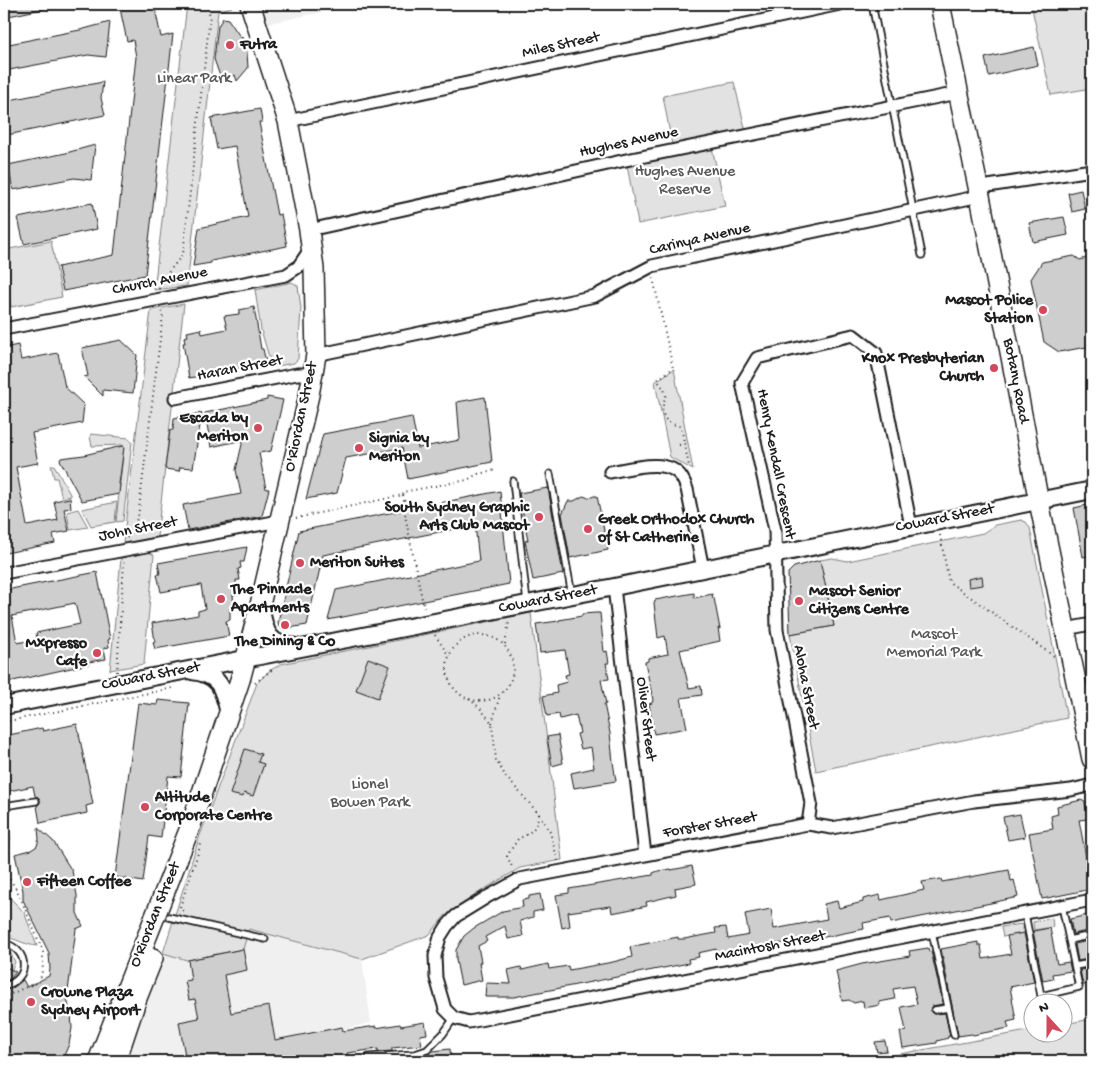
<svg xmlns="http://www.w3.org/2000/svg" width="1096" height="1065" font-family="'Gochi Hand',sans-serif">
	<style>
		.built { fill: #f0f0f0 }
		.green { fill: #e2e2e2; stroke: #7f7f7f }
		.building { fill: #cecece; stroke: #1c1c1c; fill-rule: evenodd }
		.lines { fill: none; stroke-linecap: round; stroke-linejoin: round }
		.lane-casing { stroke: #1c1c1c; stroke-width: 9 }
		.street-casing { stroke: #1c1c1c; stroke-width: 15 }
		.secondary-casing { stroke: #1c1c1c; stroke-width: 20 }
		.primary-casing { stroke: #1c1c1c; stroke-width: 22 }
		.path { stroke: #1c1c1c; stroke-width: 2; stroke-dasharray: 1 4; stroke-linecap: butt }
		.lane { stroke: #fff; stroke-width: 5.5 }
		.street { stroke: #fff; stroke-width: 11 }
		.secondary { stroke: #fff; stroke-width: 16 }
		.primary { stroke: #fff; stroke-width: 19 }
		.poi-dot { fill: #d1495b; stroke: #fff; stroke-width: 2 }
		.labels { text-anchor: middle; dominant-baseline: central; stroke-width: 4.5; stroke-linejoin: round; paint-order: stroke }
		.poi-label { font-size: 16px; font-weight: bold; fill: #1c1c1c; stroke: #fff; text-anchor: start }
		.street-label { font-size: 16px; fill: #1c1c1c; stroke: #fff }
		.park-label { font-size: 16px; fill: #575757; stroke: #fff }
	</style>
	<rect width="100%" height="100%" fill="#fff"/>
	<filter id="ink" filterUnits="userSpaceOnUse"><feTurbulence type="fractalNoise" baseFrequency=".02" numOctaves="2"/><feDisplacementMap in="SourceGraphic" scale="10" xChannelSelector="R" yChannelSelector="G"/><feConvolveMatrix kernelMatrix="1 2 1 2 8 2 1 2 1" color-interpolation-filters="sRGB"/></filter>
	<g filter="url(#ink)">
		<!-- built -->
		<path class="built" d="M261,4H360L266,24Z
			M249,929L362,959L371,1023L344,1029L350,1061H126L163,953L188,960Z"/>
		<!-- green -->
		<path class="green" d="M187,4H231L232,7L218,11L187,286L154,290Z
			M1031,4H1092V88L1051,95Z
			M734,82L747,136L711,143L725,206L638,224L626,160L673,150L663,96Z
			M51,241L62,297L11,307L4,272V250Z
			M292,282L298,286L301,308L298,359L294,363L272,367L261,330L255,290Z
			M184,304L157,537L123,543L151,310Z
			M674,369L693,470L670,457L655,382Z
			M91,434L129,438L132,442L123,521L116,522L124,445L92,446L90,437Z
			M51,465H54L71,496L62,498L57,478H54Z
			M117,502L115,522L91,526L82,509Z
			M78,509L88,527L70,530L67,512Z
			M1021,520L1026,522L1030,528L1067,718L816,771L790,634L834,626L820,560L832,558L848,561L983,533L995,525Z
			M149,552L154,555L144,664L110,670L121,558Z
			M531,613L562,860L520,868L478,893L445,916L429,935L362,959L249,929L243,949L187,960L163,953L199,838L257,683L269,671L281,664Z
			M4,884L11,899L24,912L37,946C24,945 16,938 4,937V907L8,902L4,893Z
			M1052,918L1053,927L1034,930L1033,922Z
			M1021,924L1023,933L1003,937L1001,927Z
			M4,950L10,952L15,962L12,970L4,973Z
			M1092,1019V1061H861L1033,1030L1034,1032H1064V1024Z"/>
		<!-- building -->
		<path class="building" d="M4,4H46L47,8L4,17Z
			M119,4H154L161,37L173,34L145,275L63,291L58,267L114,255L136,57L133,40L127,41Z
			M223,18L228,19L241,38L242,37L247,52L248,68L237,81L235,75L221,79L214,59L218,26Z
			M110,22L106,57L88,55L4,71V45L80,30Z
			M1034,47L1038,65L989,76L985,58Z
			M103,82L101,98L105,115L7,135L4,116V101Z
			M260,109L262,122H259L277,215L281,214L287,246L211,261V263L193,266L199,228L248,217L235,146L217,149L211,118Z
			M95,145L91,180L74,178L13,190L8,165L66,153Z
			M1081,190L1085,209L1072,212L1068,193Z
			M92,203L97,229L24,244L18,218Z
			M1064,217L1068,235L1033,242L1029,223Z
			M1074,256L1080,260L1092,256V346L1059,352L1044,342L1031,279L1042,262Z
			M254,307L261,349H263L266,363L189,378L183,343H185L184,337L188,336L187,332L201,329L202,334L227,329L224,316L239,314V310Z
			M121,340L137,355L133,393L103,390V396L84,377L88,376L82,348Z
			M18,345L21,360L58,353L65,387L84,405L82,423L32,433L38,463L16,467L27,526L58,520L54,501L70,498L71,508L64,509L69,531L53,534L55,543L6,553L4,539V348Z
			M267,397L283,400L271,451L259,453L266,489H269L262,516L188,530L183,505L241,494L236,470L243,440L211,447L205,413L267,400Z
			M485,397L492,462L408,479L402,448L346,458L337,493L306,499L323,434L412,417L418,448L460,440L457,402Z
			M202,413L193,468L180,467L179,471L165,469L170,430H173L174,418Z
			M122,446L124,447L119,484H120L119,494L82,501L60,460L61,458L84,455Z
			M548,488L563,574L533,580L525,541L528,540L519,493Z
			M500,491L509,584L328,620L336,590L479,561L475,525L323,555L307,625L283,629L279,626L278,622L299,531Z
			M583,496L589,498L594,496H597L608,550L570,558L562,514L568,501H574Z
			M1092,504V555L1083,557L1074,508Z
			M247,547L244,562H240L241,568L238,569L240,580H236L237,594L233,595L234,607L230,608V620L226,621L229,636L155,649L153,642L155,641L152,623L198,615V611L205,609L201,585L161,592L157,574H160L158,563Z
			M820,560L834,626L790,634L788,573L794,567Z
			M97,572L110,639L108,640L109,647L104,648L106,659L88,662L89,664L4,683V593L6,592V590ZM75,603L80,624L36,633L37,639L17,643L12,616Z
			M982,576L983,585L969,587L968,579Z
			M694,593V598L712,594L713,599L714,598L720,629L718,628L720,641L680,650L689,688L701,686L702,695L681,698L687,728L654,734L649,704L652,703L653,700L645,662L648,661V658L668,654L665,636L658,638L654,603L655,600Z
			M596,613H600L604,652L607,651L609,663H606L609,679L601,680L606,704H604L610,733L613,762L616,781L574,788L571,773L594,768L591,747L581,749L577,734L580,733L576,715L560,719L559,714L547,716L543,696L557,693L556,685L567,682L565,675L569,674L565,650L540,653L536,624L559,621V620L582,616V614Z
			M368,658L390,666L378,698L356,690Z
			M158,700L189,703L181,777L168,776L161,838L149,836L143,882L115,877L138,703L157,705Z
			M77,724L93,804L86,806L87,813L40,823L37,806L40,803V800L38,797L35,796L33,786L4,792V736L42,728L43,731Z
			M558,735L563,763L552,766L547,737Z
			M245,749L261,754L258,762L264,764L253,796L244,793L243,797L230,794Z
			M1081,800L1085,802L1088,819L1079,820L1092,889L1042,899L1029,833L1053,829L1051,816L1058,814L1057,806Z
			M1020,814L1025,837L1008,840L1003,817Z
			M38,828L53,841L72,871L77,895V913L83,926L76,929L67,999L71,1014L72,1028L69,1044L63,1058L61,1061H14L4,1055V991L14,987L23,980L27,987L49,976L50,969L49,953L23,900V891L15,854L31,850L37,846L39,839Z
			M692,866L696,884L675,888L676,895L646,902L647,906L612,913L611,906L568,912L570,926L562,928L556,895L569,893V889L653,875V873L658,871L671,869V870Z
			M1009,870L1011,881L1014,880L1018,897L991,903L891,923L890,918L863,923L864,929L785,945L784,943L767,945L768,950L752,953V950L723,956V954L717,955L716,949L698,953L699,957L688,959L689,963L514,997H485L486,983L511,984L508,970L521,967L522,970L548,964L549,969L568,966L569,970L613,962L632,957L630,947L678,937V939H684L716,933L715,928L726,927L728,939L749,935L745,914L771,909L774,929L827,919L824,904L837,901L839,908L863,902V899L880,895L881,900L924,890L922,882L941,879L942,882Z
			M540,894L543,910L533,912V917L520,921L523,936L508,939L505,926L485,937L487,941L478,946L481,962L479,963L482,980L461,985L456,960V950L464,936L474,928L503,911L523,907L522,900L529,899V896Z
			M1092,914V930L1073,934L1070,919Z
			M1050,928L1057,964L1069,962L1071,971L1052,974L1053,979L1043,981L1033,931Z
			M1024,933L1034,982L1010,987L1016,1020L1007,1022L1009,1028L973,1035L972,1034L958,1036L941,949L978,942V945H981L983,959L1011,954L1007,936Z
			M1092,940V958L1078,961L1075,944Z
			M928,948L929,952L931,951L943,1004L932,1006L930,1011L934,1014L945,1013L950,1036H948V1038L937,1041V1043L903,1048L900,1032L906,1031L901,1007L917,1004L913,986L893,989L895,999L879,1002L880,1005L864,1008L863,1001L854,1003L849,1000L842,1001L836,971L862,964L910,956L909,951Z
			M243,949L247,970L224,975L231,1013L269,1006L275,1040L342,1027L343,1031L376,1026V1028L400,1024L401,1026L425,1022L427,1034L420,1035L422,1045L392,1048V1051L378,1052V1049L347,1053L349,1061H290L289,1055L254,1061H186L179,1022L199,1018L195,999L189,1000L185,981L191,980L188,960Z
			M4,966L16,972L10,979L4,981Z
			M1092,968V984L1083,985L1080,970Z
			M885,1041L887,1051L877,1052L875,1042Z
			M450,1049L451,1061H421V1057L429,1054L433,1051Z"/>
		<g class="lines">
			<defs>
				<path id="lane" d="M872,4L922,255
					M550,474L572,595
					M513,481L527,602
					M4,806L36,801
					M4,830L6,838L4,848
					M1025,914L1041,996L1079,987L1062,906
					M169,917L265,939
					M932,932L954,1035
					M1069,940L1092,935
					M4,943C30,950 30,980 4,986
					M1075,966L1092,963
					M935,1010L948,1008
					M415,1054L427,1050L443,1034L454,1018
					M369,1057L415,1054L416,1061"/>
				<path id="street" d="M288,121L840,4
					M988,186L1092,170
					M309,230L626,160L958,93
					M4,329L286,275L298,267L311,248
					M316,355L595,296L652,266L980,196
					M175,398L297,374H313
					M610,472C629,469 669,456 682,478C684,481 686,486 687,489L703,569
					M4,573L279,521
					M614,587L645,855
					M1076,627L1092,624
					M1092,785L1071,790L974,801L832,828L808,824L520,879L487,897L456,916L447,926L440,937L435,956L436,978L445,1009L454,1018L469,1022L1092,900
					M808,824L811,803L777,630L775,530L742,383L757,358L853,335L876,353L911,526"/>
				<path id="secondary" d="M260,605C265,631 266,645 296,647
					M192,671C220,674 223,688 229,713
					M4,706L614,587L1092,490"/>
				<path id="primary" d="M940,4L980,196L1036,487L1092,759
					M98,1061L191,825L240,680L260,605L309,395L316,355L314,269L309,230L288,121L250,4
					M116,1061L137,998L153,958"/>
			</defs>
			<!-- lane casing -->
			<use href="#lane" class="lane-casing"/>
			<!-- street casing -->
			<use href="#street" class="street-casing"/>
			<!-- secondary casing -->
			<use href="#secondary" class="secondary-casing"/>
			<!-- primary casing -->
			<use href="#primary" class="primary-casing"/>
			<!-- path -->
			<path class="path" d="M653,278L673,368L657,380L664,389L666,396C662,404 660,418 670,423C674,425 678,425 681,427L689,466
				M159,289L160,283L183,254L210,16L207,4
				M679,445L685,444
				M403,495L407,512L405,515L424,609
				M296,518L403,495V492L467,480L478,474L496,470
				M940,535L949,582L1055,657
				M127,538L138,517L163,315L161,310
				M4,550L6,562
				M447 668a33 33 0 1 1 66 0a33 33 0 1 1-66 0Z
				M435,635L449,656
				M505,644L509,622
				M117,672L124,562
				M255,683L274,668
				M469,699L479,707L492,723L496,760L506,777L539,814L536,826L528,834L518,839L507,856L513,869
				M4,722L173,688
				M492,723L500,695
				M539,814L550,832L558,861
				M4,871L17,890L43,951V966L40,981L4,997
				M183,911L180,907L201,844
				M4,928L11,937"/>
			<!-- lane -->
			<use href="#lane" class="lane"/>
			<!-- street -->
			<use href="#street" class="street"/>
			<!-- secondary -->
			<use href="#secondary" class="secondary"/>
			<!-- primary -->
			<use href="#primary" class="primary"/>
		</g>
	</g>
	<!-- markers -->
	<g class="poi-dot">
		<circle cx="230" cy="45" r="5"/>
		<circle cx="1043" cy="310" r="5"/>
		<circle cx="994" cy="368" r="5"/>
		<circle cx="258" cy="428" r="5"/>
		<circle cx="359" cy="448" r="5"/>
		<circle cx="539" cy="517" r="5"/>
		<circle cx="588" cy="529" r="5"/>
		<circle cx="300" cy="563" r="5"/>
		<circle cx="221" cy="599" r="5"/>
		<circle cx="799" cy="601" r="5"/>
		<circle cx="285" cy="625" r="5"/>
		<circle cx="97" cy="653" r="5"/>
		<circle cx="145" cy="807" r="5"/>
		<circle cx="27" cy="882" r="5"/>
		<circle cx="31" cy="1002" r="5"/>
	</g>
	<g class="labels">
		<!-- poi labels -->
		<g class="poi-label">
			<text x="240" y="45">Futra</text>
			<text x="1033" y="301" text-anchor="end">Mascot Police<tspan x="1033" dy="18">Station</tspan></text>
			<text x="984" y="359" text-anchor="end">Knox Presbyterian<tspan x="984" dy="18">Church</tspan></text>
			<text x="248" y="419" text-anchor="end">Escada by<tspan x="248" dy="18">Meriton</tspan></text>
			<text x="369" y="439">Signia by<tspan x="369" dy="18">Meriton</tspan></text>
			<text x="529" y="508" text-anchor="end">South Sydney Graphic<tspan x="529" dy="18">Arts Club Mascot</tspan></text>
			<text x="598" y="520">Greek Orthodox Church<tspan x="598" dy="18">of St Catherine</tspan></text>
			<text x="310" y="563">Meriton Suites</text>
			<text x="231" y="590">The Pinnacle<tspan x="231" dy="18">Apartments</tspan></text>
			<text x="809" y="592">Mascot Senior<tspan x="809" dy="18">Citizens Centre</tspan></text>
			<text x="285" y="642" text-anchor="middle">The Dining &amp; Co</text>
			<text x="87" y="644" text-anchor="end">Mxpresso<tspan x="87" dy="18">Cafe</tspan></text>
			<text x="155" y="798">Altitude<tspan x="155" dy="18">Corporate Centre</tspan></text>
			<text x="37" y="882">Fifteen Coffee</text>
			<text x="41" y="993">Crowne Plaza<tspan x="41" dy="18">Sydney Airport</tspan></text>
		</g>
		<!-- street labels -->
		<g class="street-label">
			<text transform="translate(561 46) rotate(-12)">Miles Street</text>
			<text transform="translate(629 143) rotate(-12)">Hughes Avenue</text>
			<text transform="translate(700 240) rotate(-13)">Carinya Avenue</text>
			<text transform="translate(160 282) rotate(-11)">Church Avenue</text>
			<text transform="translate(240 369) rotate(-11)">Haran Street</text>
			<text transform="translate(1015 381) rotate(79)">Botany Road</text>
			<text transform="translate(302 417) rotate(-78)">O'Riordan Street</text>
			<text transform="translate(775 464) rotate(79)">Henry Kendall Crescent</text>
			<text transform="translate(945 519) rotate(-11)">Coward Street</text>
			<text transform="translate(138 530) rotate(-11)">John Street</text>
			<text transform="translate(548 600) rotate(-11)">Coward Street</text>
			<text transform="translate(151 677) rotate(-11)">Coward Street</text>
			<text transform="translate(805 687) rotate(79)">Aloha Street</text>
			<text transform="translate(645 719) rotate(83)">Oliver Street</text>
			<text transform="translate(710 826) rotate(-10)">Forster Street</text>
			<text transform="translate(156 915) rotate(-68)">O'Riordan Street</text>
			<text transform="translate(770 947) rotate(-11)">Macintosh Street</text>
		</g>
		<!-- park labels -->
		<g class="park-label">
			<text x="194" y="79">Linear Park</text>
			<text x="685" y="172">Hughes Avenue<tspan x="685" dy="18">Reserve</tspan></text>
			<text x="934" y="635">Mascot<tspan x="934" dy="18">Memorial Park</tspan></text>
			<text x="370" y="785">Lionel<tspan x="370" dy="18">Bowen Park</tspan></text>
		</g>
	</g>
	<!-- margin -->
	<rect width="1096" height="1065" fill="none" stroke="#fff" stroke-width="20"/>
	<rect x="10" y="10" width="1076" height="1045" fill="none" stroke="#1c1c1c" stroke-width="2" filter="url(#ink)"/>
	<!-- north arrow -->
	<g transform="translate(1048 1018) rotate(339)"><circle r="24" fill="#ffffff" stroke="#a4a4a4"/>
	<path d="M0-4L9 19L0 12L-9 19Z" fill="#d1495b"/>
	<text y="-8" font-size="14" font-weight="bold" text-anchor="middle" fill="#1c1c1c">N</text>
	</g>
</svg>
